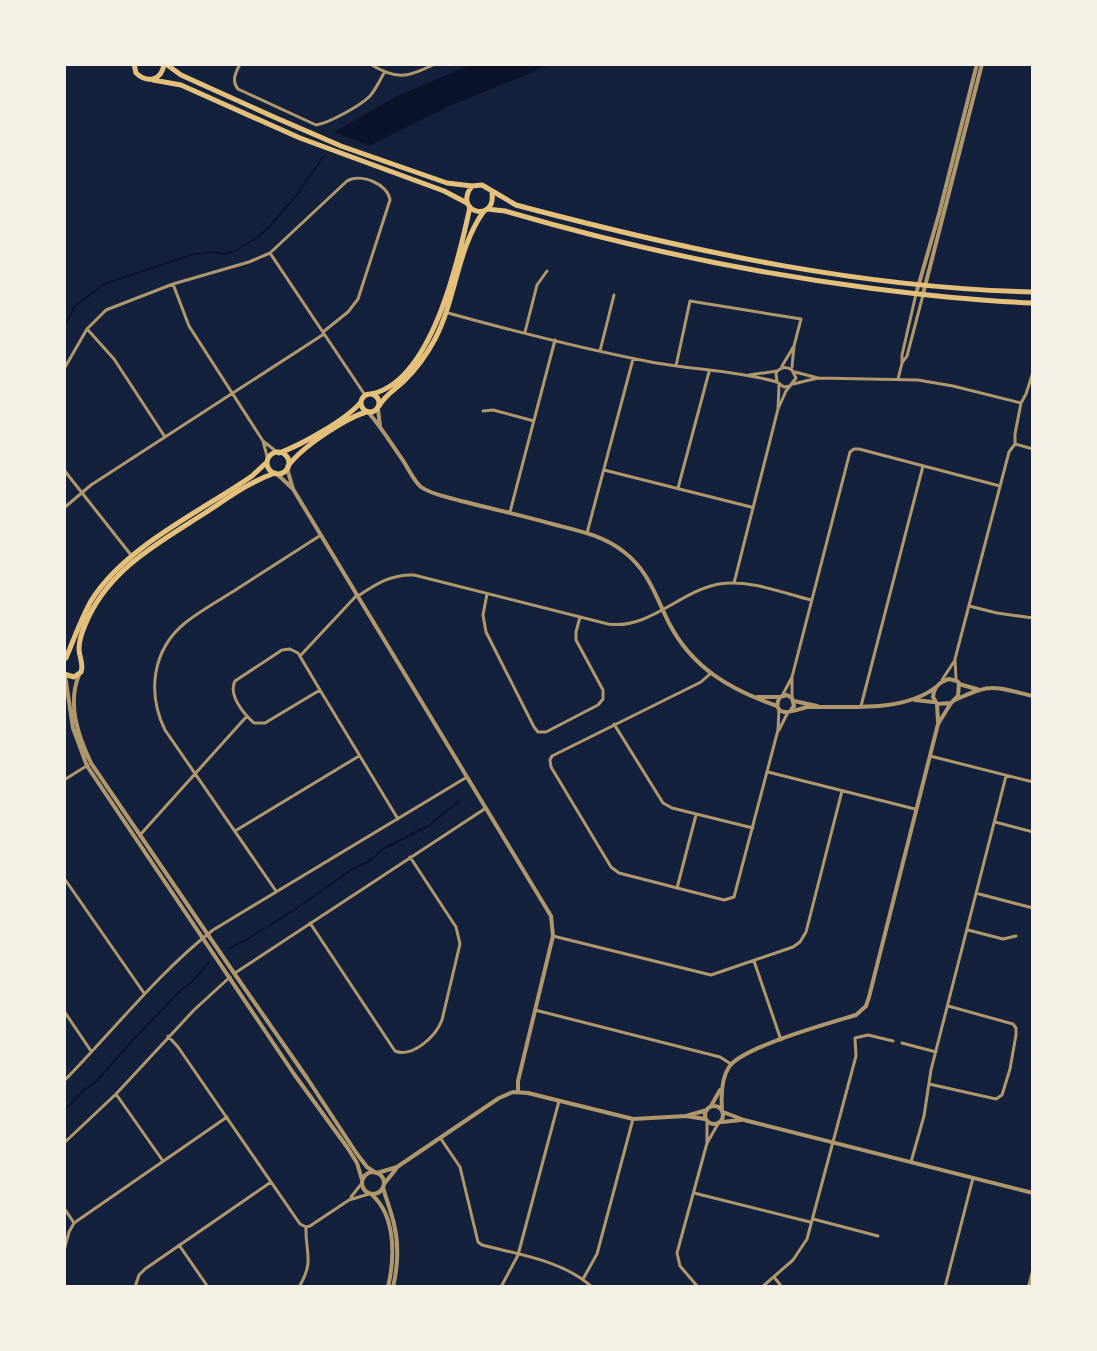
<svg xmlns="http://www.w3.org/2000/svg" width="1097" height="1351" font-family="'DejaVu Sans',sans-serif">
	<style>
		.water { fill: #0b132b }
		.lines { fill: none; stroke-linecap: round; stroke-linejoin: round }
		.stream { stroke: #0b132b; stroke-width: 2 }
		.minor { stroke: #b1986c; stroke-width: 3 }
		.tertiary { stroke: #b1986c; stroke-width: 4 }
		.secondary { stroke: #e5c07b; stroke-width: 5 }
	</style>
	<rect width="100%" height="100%" fill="#14213d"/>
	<!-- water -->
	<path class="water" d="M472,64H553L454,104L369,146L334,132L395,97Z"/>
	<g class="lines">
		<!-- stream -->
		<path class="stream" d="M64,327L75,306L104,284L194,254L216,252L224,254L235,251L255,239L267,229L296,196L323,157
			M228,949L249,938L294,910L351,870L368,862L383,849L428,826L459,801
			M64,1111L84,1090L96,1082L131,1042L182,989L192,982L209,962"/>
		<!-- minor -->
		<path class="minor" d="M240,64C236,72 231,81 238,89L316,125C329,123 360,106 370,96C376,89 380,80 384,73
			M370,64C398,81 407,77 435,64
			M270,253L365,395
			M173,284L189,326L263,441L277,452
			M448,313C517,332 587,350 656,363C697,370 738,371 777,382
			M88,330L114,359L165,437
			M525,332L537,285L547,271
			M600,351L614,295
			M902,363V355L916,294
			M676,366L690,301L801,319L794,346L792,367
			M782,366L794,346
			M64,369L87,329L106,310L173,284L249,262L270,253L347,181C361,173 388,184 390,200L358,299L348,312L323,332
			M795,372L818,378
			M749,375L777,371
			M898,379L902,363L907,356L923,295
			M793,384L818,378L918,380L953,386L1021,403
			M778,409L779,385
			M483,411L493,410L534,421
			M263,441L268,460
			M1015,444L1033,449
			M64,470L131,555
			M604,470L751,507
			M678,488L709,372
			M64,508L91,485L324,334
			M510,512L555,340
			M587,533L633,359
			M734,583L778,409L786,391L796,378L792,370C786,366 780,367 776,373L777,382L784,387L790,386
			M487,594L483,615L486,632L534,727L538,732H546L598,705L603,699V690L576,640V632L580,617
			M358,596C376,584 391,574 414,575L608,624C649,630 680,591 719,584C749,579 783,593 811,600
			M969,606L997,613L1033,618
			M290,649L298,653L320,690L265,723H254C243,713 228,695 235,681L282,650Z
			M300,656L357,595
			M710,674L701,682L552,756L550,760L551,767L611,867L619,873L724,900L734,897L778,730L779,709
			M956,679L955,659L1009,452L1015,444V434L1021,403L1026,394L1033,372
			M942,680L955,660
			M320,690L398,819
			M782,696L792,677
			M792,697V677L850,452L854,449H859L1000,486
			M861,706L923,466
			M614,724L663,803L672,808L753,828
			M779,730L788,712
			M930,756L1033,782
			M768,772L915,809
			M64,780L88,765
			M995,822L1033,832
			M235,831L359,756
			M140,835L247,716
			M64,878L144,993
			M677,888L696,815
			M276,891L165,730C147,693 152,650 185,623C201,610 220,600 237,589C265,571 293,553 321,535
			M979,894L1033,908
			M310,923L395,1051C413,1058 436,1036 442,1020L460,944L456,927L410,857
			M968,930L1003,939L1016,936
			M553,936L711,975L793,947L800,942L806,932L842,791
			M754,961L781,1040
			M235,973L486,808
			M535,1010L720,1057L731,1064
			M64,1011L91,1051
			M168,1036L178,1047L300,1224L306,1227C305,1253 315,1260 299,1287
			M902,1043L936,1052
			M64,1081C112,1032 159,972 213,930L467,777
			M929,1084L996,1099L1002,1095L1010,1069L1016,1035V1028L1013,1024L948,1006
			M116,1094L163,1161
			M707,1121V1143
			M441,1139L460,1167L478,1242L482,1245C520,1255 562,1260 592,1287
			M64,1143L116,1094L194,1010L230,977
			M911,1162L924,1116L931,1070L1006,776
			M694,1193L810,1222
			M351,1197L362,1183
			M64,1208L74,1223
			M813,1219L878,1236
			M306,1227L310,1226L349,1200L369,1194
			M179,1245L208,1287
			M64,1250L69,1232L74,1223L227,1117
			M774,1277L782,1287
			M583,1279L597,1254L633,1119
			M135,1287L139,1275L145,1269L271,1182
			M501,1287L518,1255L559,1101
			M698,1287L680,1266L677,1253L707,1143L718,1124
			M762,1287L793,1260L807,1239L856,1056L855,1038L868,1035L893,1041
			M945,1287L973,1178"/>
		<!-- tertiary -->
		<path class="tertiary" d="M916,294L939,214L977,64
			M923,294L982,64
			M378,409L380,426
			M368,412C382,428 392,445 404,462C409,470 414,481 421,487C432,495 449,497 461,501C493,509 525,516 556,525C580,531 604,536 624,552C648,570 656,597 669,623C692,668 731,690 777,706
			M287,468L293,489
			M277,474L293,489L551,916L553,936L518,1081V1092
			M65,675L73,728L87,766L294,1074L347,1147L357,1163L362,1180
			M79,675C67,704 78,736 91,763L234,973L307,1078L357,1154L367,1167L376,1173
			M949,679L957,681L959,683L958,696L951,703L937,704L933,697C934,687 939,682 949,679Z
			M959,684L980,690
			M757,697H780
			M915,700L933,702
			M955,700C964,696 972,692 980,690C996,684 1017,693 1033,696
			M794,701L817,706
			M937,704L938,722
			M791,710L794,706L792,698L787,695L780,697C777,702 775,710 784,712C790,713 801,708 808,707C847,706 903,713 936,687
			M705 1115a9 9 0 1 1 18 0a9 9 0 1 1-18 0Z
			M711,1106L720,1090
			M722,1109C721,1095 721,1079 729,1067C742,1047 830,1023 856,1015L866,1006L869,997L938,724L951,703
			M723,1112L744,1120L1033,1193
			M686,1116L705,1119
			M722,1122L741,1120
			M362 1183a11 11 0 1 1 22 0a11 11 0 1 1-22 0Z
			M377,1173L397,1167L499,1098L513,1092L528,1093L633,1119L686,1116L707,1110
			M384,1184L396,1169
			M383,1187C386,1199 391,1211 394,1224C399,1245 398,1266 393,1287
			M371,1194C396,1215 395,1257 388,1287
			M1029,1287L1033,1271"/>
		<!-- secondary -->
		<path class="secondary" d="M134,64L136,73C148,84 162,80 164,64
			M166,64L181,75L274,117L341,146L447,183L472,186L482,185L516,205L531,209C695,252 863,288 1033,292
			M153,80L181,85L300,138L444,191L467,203
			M472,186C452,212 496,224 492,193
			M487,209L505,211C624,246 746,272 869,288C923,295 978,301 1033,303
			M361 403a9 9 0 1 1 18 0a9 9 0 1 1-18 0Z
			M371,394C432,382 459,258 470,207
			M379,406C385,395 396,389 405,380C417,368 427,354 435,339C456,299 457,248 484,211
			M267 463a11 11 0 1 1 22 0a11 11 0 1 1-22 0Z
			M279,453C301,445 346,420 361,402
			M288,466C302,447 344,419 366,412
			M66,658C74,639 81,619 91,601C124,547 200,512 252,476L267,462
			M64,674L74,677L81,672C84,664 79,657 79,649C79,640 82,632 85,625C107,570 158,543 205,513C228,498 249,482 275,473"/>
	</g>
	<!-- border -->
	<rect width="1097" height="1351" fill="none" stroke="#f6f1e7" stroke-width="132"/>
</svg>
